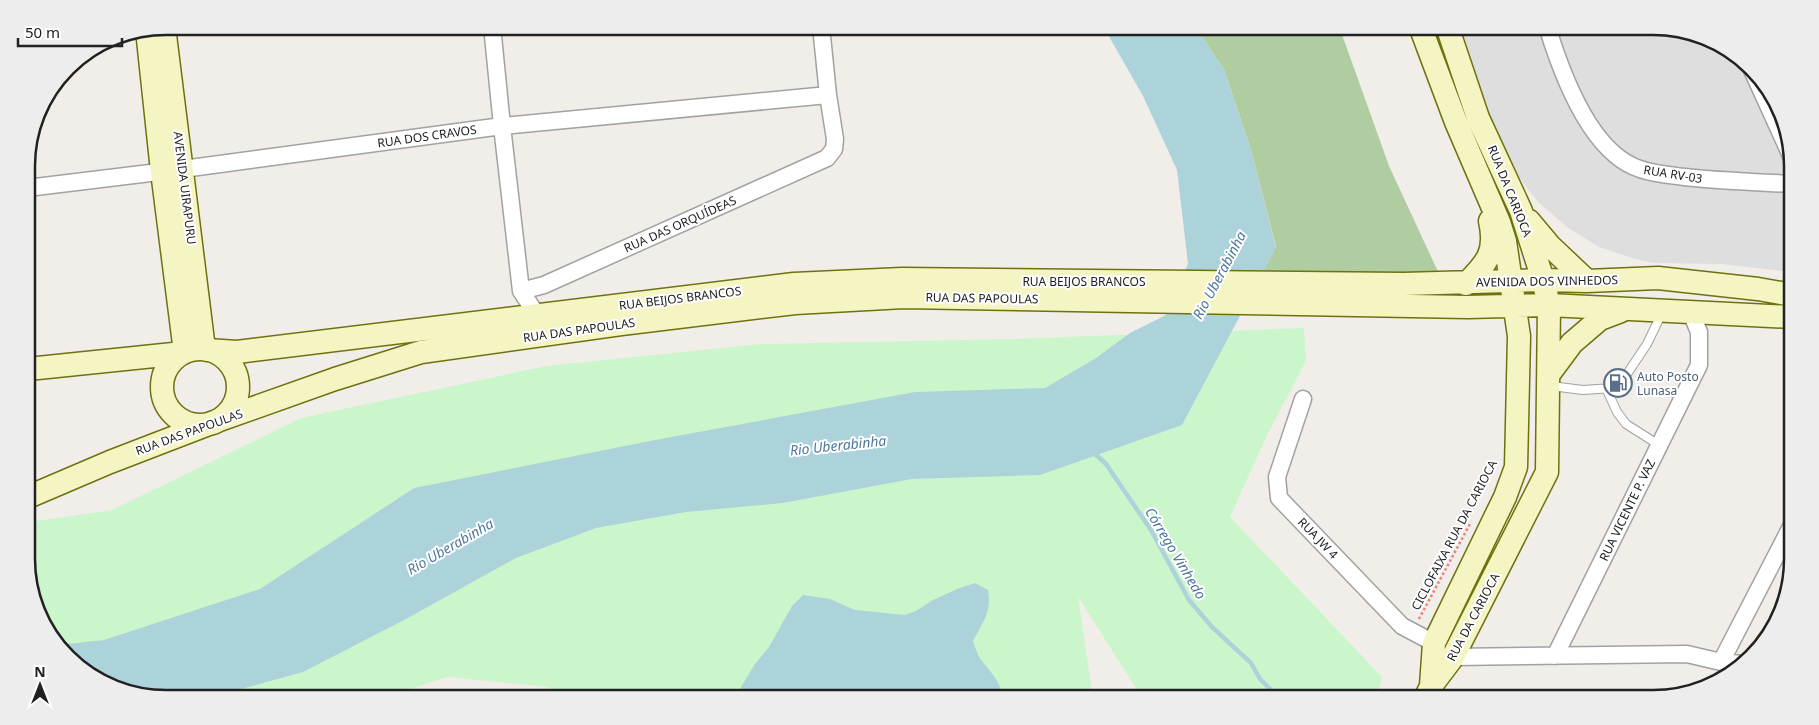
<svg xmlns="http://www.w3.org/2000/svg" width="1819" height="725" font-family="'Noto Sans',sans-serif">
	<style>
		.residential { fill: #dfdede }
		.forest { fill: #b0cca1 }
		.park { fill: #cbf6cc }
		.water { fill: #add3da }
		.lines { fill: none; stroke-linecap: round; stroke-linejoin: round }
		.stream { stroke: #add3da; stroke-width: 4.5 }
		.lane-casing { stroke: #a2a2a2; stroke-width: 10 }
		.street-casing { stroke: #a2a2a2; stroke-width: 19 }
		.secondary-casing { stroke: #6d720f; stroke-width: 25 }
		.path { stroke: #ee817c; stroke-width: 2.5; stroke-dasharray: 2.5 2.5; stroke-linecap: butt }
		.lane { stroke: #fff; stroke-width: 8 }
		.street { stroke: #fff; stroke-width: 16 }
		.secondary { stroke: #f5f4c3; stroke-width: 22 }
		.labels { text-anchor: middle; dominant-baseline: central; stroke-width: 4; stroke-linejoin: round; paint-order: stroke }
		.street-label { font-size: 12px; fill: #212121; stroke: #fff }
		.service-label { font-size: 12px; fill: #4e5e75; stroke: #fff; text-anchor: start }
		.water-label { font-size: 14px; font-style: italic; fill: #4e789b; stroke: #fff }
		.rim { fill: none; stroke: #212121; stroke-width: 2.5 }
	</style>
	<rect width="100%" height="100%" fill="#f1eee9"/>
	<!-- residential -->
	<path class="residential" d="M1454,26H1653L1698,34L1758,74L1792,147V272L1722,264L1654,263L1635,259L1599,247L1567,227L1538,202L1515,172L1474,79Z"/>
	<!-- forest -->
	<path class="forest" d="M1195,26H1339L1389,166L1440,276L1263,271L1276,247L1251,150L1224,70Z"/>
	<!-- park -->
	<path class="park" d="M1304,328L1306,361L1267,435L1230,517L1382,677L1378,699H1140L1138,691L1078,597L1092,691L1085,699H561L549,687L447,677L380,699H166L121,691L61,651L29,586V522L112,510L301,418L546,366L760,344L1011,339Z"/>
	<!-- water -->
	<path class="water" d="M1103,26H1195L1224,70L1251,150L1276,248L1182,425L1040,475L912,479L783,503L686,512L596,528L516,558L406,619L303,672L205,699H166L121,691L61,651L58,645L104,640L260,589L414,488L655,440L915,392L1045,388L1096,358L1130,333L1166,315L1188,264L1177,170L1143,96Z
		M975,583L988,590C992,612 983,622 973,641C975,647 977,654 981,660C991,672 1001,682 1003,699H740L741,687L755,664L769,647L792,606L803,595L830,599L855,610L905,615L916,611L933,600L957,589Z"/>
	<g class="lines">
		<!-- stream -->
		<path class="stream" d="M1093,452L1106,464L1151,530L1189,600L1212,627L1251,663L1260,679L1275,694L1283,699"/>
		<defs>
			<path id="lane" d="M1551,386L1583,390L1612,388L1623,380L1647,344L1661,315
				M1606,388L1617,412L1626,424L1659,445"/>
			<path id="street" d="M492,26L502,126L521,291L537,315
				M1547,26C1561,72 1590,153 1640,169C1654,174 1670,175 1685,177C1720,181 1756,182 1792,184
				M1752,70L1792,158
				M27,188L183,169L502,126L828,95
				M521,291L544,285L827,158L834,149L835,139L828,95L821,26
				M1303,399L1277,477L1279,498L1402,626L1434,643
				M1555,656L1699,365V332L1691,313
				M1453,657L1687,654L1721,662L1742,664
				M1721,662L1793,523"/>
			<path id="secondary" d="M1420,26L1456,122L1499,222L1505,241L1519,336L1516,467L1505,497L1434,643L1431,686
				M164,27L204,349
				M147,30L162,171L185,352
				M1529,221L1550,246L1587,281
				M1466,284C1487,263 1497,252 1490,221
				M162 387a38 38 0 1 1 76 0a38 38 0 1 1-76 0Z
				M207,350L237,352L794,284L902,279L1404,284L1543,280L1587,281L1658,278L1758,289L1792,295
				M28,369L183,353
				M1549,374L1572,343L1600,319L1621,311
				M28,497L110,462L214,422L335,379L421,352L621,324L795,303L904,297L1468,307L1549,305L1792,317
				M1425,699L1431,686L1453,657L1547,472L1549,305L1543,280L1521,211L1478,118L1447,26"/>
		</defs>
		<!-- lane casing -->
		<use href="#lane" class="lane-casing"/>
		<!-- street casing -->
		<use href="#street" class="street-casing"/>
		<!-- secondary casing -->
		<use href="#secondary" class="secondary-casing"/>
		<!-- path -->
		<path class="path" d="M1419,619L1471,522"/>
		<!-- lane -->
		<use href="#lane" class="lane"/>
		<!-- street -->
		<use href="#street" class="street"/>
		<!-- secondary -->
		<use href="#secondary" class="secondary"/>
	</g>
	<!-- icons -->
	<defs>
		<symbol id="fuel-ring" viewBox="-11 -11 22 22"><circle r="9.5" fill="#fff" stroke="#5c6f8a" stroke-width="1.5"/><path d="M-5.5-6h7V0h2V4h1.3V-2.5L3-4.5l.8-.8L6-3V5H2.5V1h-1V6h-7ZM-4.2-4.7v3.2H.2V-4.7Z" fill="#5c6f8a"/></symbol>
	</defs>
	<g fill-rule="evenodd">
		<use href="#fuel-ring" x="1602" y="367" width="32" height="32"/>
	</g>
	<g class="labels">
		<!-- street labels -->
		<g class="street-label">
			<text transform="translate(427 136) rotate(-8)">RUA DOS CRAVOS</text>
			<text transform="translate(1673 174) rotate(9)">RUA RV-03</text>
			<text transform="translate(185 188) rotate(83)">AVENIDA UIRAPURU</text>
			<text transform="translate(1510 191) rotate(68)">RUA DA CARIOCA</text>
			<text transform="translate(680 224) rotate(-24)">RUA DAS ORQUÍDEAS</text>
			<text x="1084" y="281">RUA BEIJOS BRANCOS</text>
			<text transform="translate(1547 281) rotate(-1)">AVENIDA DOS VINHEDOS</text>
			<text transform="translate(680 298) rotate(-7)">RUA BEIJOS BRANCOS</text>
			<text transform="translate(982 298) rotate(1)">RUA DAS PAPOULAS</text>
			<text transform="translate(579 330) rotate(-8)">RUA DAS PAPOULAS</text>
			<text transform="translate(189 432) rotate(-20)">RUA DAS PAPOULAS</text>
			<text transform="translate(1627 510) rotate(-64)">RUA VICENTE P. VAZ</text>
			<text transform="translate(1454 535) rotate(-62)">CICLOFAIXA RUA DA CARIOCA</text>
			<text transform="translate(1318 538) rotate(46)">RUA JW 4</text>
			<text transform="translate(1473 617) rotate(-62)">RUA DA CARIOCA</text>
		</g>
		<!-- service labels -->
		<g class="service-label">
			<text x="1637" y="376">Auto Posto<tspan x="1637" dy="14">Lunasa</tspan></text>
		</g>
		<!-- water labels -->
		<g class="water-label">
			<text transform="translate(1219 275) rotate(-62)">Rio Uberabinha</text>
			<text transform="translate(838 445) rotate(-6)">Rio Uberabinha</text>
			<text transform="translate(450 546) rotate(-30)">Rio Uberabinha</text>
			<text transform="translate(1176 553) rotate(59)">Córrego Vinhedo</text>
		</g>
	</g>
	<!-- crop -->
	<path d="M0 0H1819V725H0ZM166 35H1653A131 131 0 0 1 1784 166V559A131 131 0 0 1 1653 690H166A131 131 0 0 1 35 559V166A131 131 0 0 1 166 35Z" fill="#ededed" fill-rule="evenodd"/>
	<path class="rim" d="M166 35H1653A131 131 0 0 1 1784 166V559A131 131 0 0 1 1653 690H166A131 131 0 0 1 35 559V166A131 131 0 0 1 166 35Z"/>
	<!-- north arrow -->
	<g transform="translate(40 685)" stroke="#ffffff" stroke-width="4" paint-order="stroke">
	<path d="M0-4L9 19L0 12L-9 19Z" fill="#212121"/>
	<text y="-8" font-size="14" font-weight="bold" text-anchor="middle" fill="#212121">N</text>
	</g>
	<!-- scale -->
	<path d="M18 38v8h104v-8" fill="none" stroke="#212121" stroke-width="2.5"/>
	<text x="25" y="38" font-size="15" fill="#212121" stroke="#ffffff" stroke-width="4" paint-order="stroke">50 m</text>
</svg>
